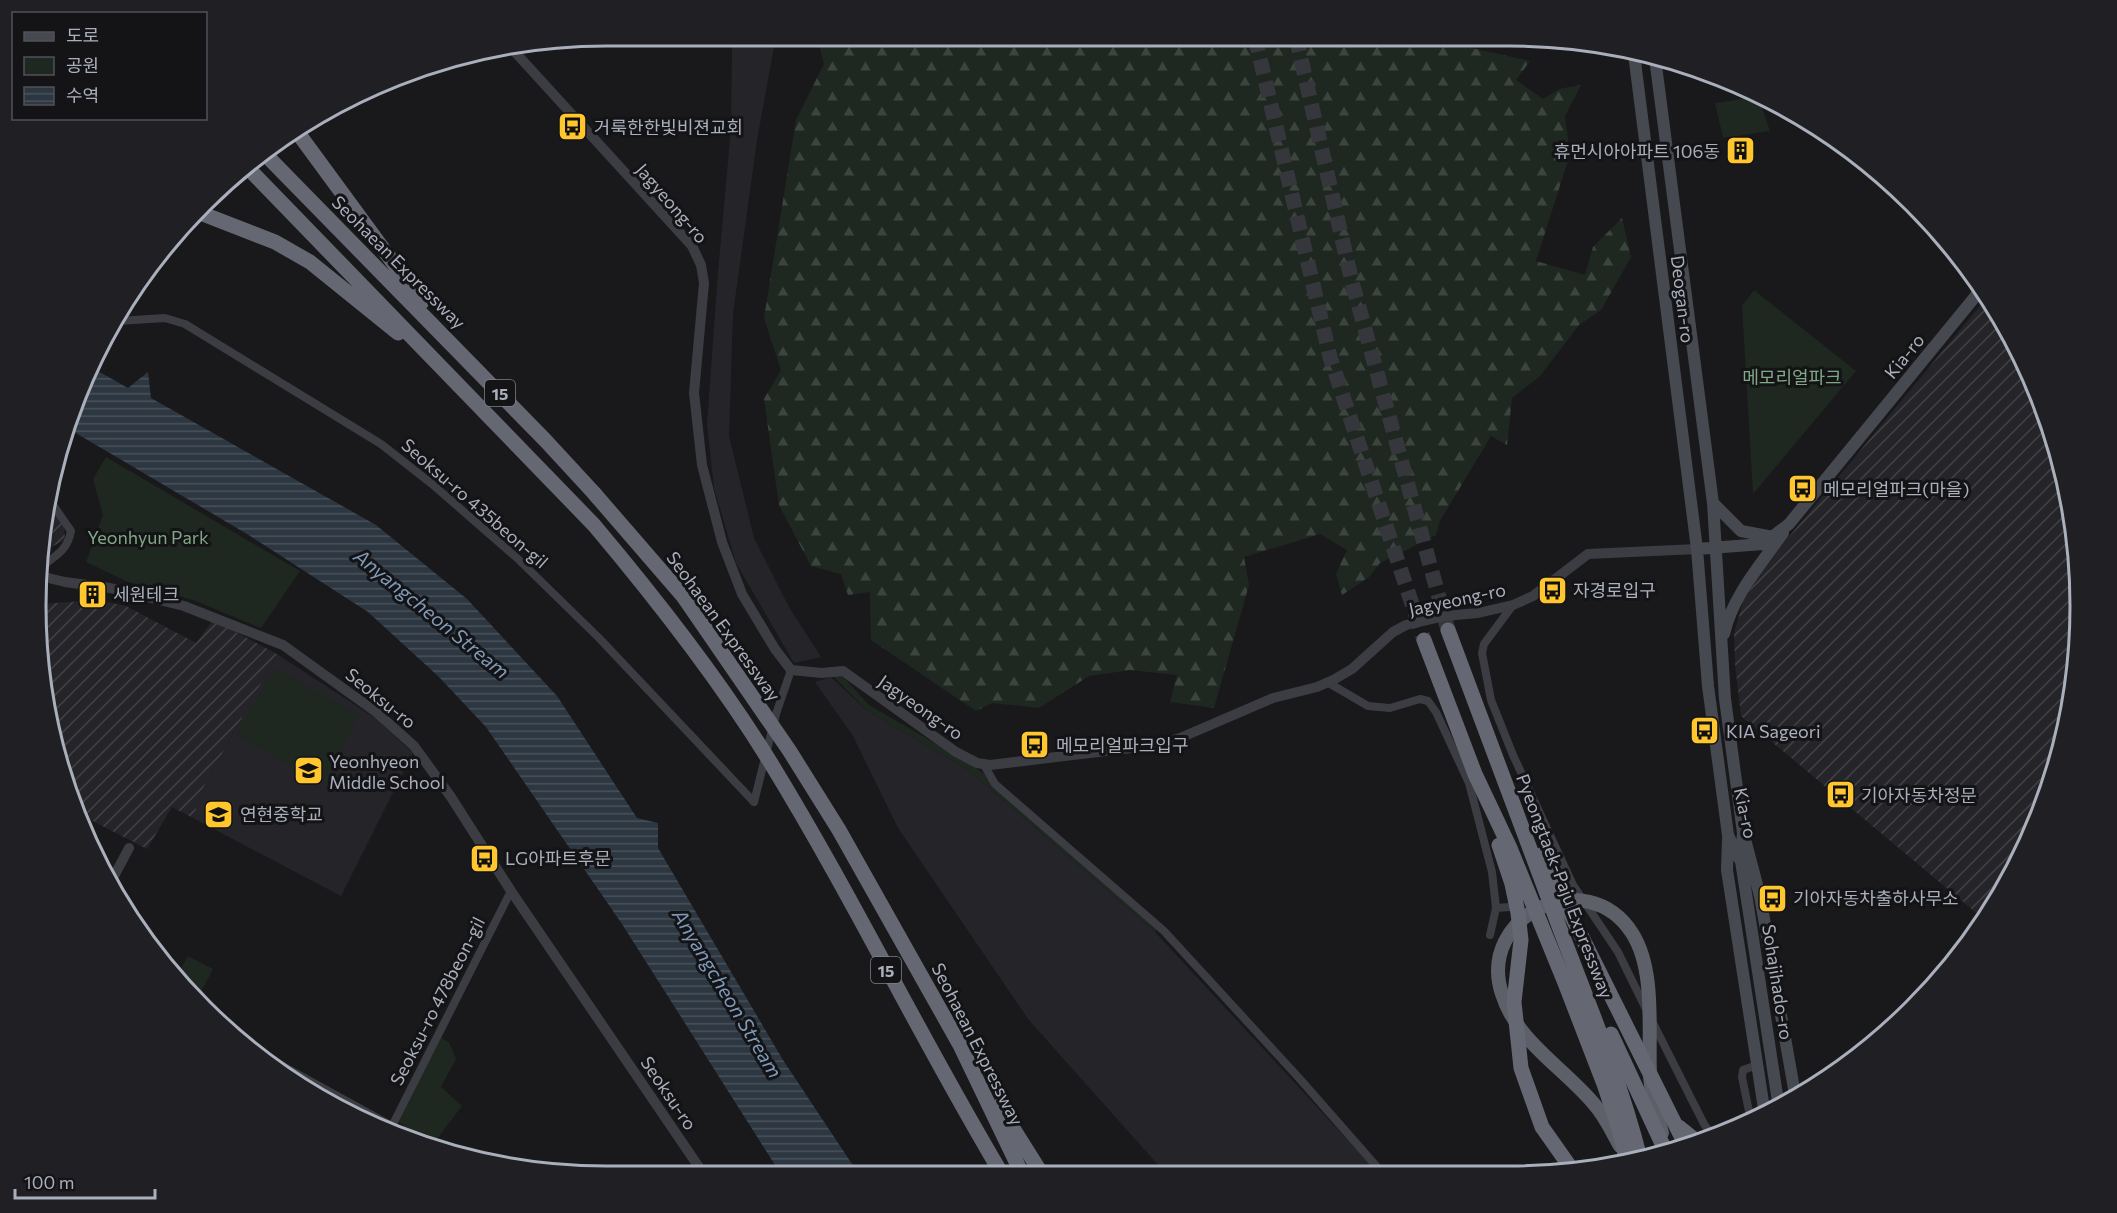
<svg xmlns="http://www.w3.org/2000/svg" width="2117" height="1213" font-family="Commissioner,'Noto Sans KR',sans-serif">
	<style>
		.built { fill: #252529 }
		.industrial { fill: url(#industrial-furrows) }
		.green { fill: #1e2720 }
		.forest { fill: url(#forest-firs) }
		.water { fill: url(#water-rules) }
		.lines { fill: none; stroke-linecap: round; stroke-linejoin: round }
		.motorway-tunnel { stroke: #36373c; stroke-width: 15; stroke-dasharray: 15 8; stroke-linecap: butt }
		.minor { stroke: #3c3c43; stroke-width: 8 }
		.tertiary { stroke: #3c3c43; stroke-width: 10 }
		.secondary { stroke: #474951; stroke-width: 12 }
		.trunk { stroke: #5d6069; stroke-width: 14 }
		.motorway { stroke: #656872; stroke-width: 15 }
		.labels { text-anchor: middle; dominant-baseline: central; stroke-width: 6; stroke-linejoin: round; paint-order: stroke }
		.shield { fill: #141417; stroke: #7d808a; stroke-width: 1.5 }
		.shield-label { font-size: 16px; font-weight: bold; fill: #aaafbc }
		.poi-label { font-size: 18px; fill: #aaafbc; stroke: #141417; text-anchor: start }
		.street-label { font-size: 18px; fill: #aaafbc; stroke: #141417 }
		.park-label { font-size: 18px; fill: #80a885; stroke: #141417 }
		.water-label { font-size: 20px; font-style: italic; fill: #7f9ab9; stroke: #141417 }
		.rim { fill: none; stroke: #aaafbc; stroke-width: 3 }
	</style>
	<defs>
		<pattern id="industrial-furrows" width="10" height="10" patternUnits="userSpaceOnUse" patternTransform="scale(1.5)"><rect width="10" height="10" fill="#252529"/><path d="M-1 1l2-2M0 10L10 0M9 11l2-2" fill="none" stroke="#424246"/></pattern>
		<pattern id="forest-firs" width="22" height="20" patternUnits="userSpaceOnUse" patternTransform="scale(1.5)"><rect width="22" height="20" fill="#1e2720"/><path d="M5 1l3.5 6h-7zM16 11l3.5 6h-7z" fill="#3c443e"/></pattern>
		<pattern id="water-rules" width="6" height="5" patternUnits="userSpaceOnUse" patternTransform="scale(1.5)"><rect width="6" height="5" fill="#2d3741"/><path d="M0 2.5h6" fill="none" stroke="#49515a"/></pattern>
	</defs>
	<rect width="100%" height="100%" fill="#19191c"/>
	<!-- built -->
	<path class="built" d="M730,36H776L757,140L733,314L729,436L754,538L789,607L821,657L794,663L736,563L714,488L707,424L718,273L731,128L732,48Z
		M277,654L375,718L413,753L341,896L193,818L202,790Z
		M831,677L866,710L968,770L1155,932L1381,1176H1168L1028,1019L898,828L853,736L815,682Z"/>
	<!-- industrial -->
	<path class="industrial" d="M1988,296L2037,388L2070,495L2081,606L2070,717L2038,825L1986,921L1741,716L1735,664L1734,633L1743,602L1764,567Z
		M51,507L64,524L65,540L47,549Z
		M98,600L126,606L196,643L213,620L277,654L202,790L193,818L172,807L147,849L79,814L66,790L37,643L41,604Z"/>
	<!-- green -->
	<path class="green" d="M1756,97L1759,99L1770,131L1723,138L1715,103Z
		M1754,290L1856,371L1753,494L1742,306Z
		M106,457L300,571L261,628L193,600L128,582L86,562L103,515L93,479Z
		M275,668L359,715L326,778L317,780L236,735Z
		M831,674L840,675L846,680L869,705L966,761L983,773L1160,926L1155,932L968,770L866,710Z
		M188,956L213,969L199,996L177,976Z
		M441,1038L449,1042L456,1059L441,1087L462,1106L430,1148L398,1121Z"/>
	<!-- forest -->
	<path class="forest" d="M817,36L1472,37V48L1530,61L1516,80L1543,99L1559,89L1581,85L1565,116L1570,154L1536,261L1585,275L1593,247L1622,218L1631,257L1601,310L1579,325L1540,376L1512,398L1507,445L1491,436L1440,521L1436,535L1380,563L1369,577L1342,595L1336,574L1347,550L1320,534L1244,557L1249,585L1214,708L1170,702L1177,675L1130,670L1089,676L1039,708L992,703L976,711L871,640L870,592L848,595L841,574L811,566L779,505L764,399L781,370L764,318L796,120L824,64Z"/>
	<!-- water -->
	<path class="water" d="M96,370L128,388L148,372L151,398L376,525L467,599L557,696L637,818L658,823V848L783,1060L860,1176H782L622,924L486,727L439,677L368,612L247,534L69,429Z"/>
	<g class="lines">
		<!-- motorway-tunnel -->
		<path class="motorway-tunnel" d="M1255,37L1330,357L1424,640
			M1296,37L1352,282L1448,630"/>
		<!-- minor -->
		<path class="minor" d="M118,321L165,318L185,324L381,444L432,484L517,558L599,638L754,802
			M45,564C59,554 68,548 71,531L51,502
			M1513,605L1484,644L1482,653L1491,700L1513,755L1573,885L1618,952L1646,1009
			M1327,682L1368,706L1390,708L1420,699L1428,701L1436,712L1469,783L1492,872L1496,908L1490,935
			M983,763L995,784L1164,931L1299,1078L1385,1176
			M754,802L776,714L791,670
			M1496,908L1510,907
			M1652,1021L1704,1124L1714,1138
			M261,1054L392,1126L413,1142
			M1751,1121L1742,1077L1743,1070L1757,1065
			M392,1126L511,891"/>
		<!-- tertiary -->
		<path class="tertiary" d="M514,51L692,246L701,265L704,283L694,393L702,465L722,542L742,594L775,649L791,670L822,673L843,671L956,752L977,763L990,765L1156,745L1180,738L1273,698L1317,687L1333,680L1352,669L1393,632L1406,625L1445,616L1478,613L1513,605L1533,596L1588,554L1697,549
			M44,577L65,582L110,588L184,606L283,645L376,712L414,746L451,797L511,891L705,1176
			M113,878L129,848"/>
		<!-- secondary -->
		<path class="secondary" d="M1634,54L1697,549L1708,686L1728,835L1740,860
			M1655,58L1713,503L1725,699L1743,833L1741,861L1779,1108
			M1713,503L1741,531L1773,537
			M1697,549L1763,544L1789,524L1983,287
			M1724,634C1732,597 1761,564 1783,533
			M1728,839L1727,870L1765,1115
			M1746,843L1760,896L1796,1100"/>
		<!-- trunk -->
		<path class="trunk" d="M1620,1146C1612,1132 1605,1116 1594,1104C1563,1067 1517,1042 1502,994C1476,915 1587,863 1632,933C1656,970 1648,1032 1650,1075C1651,1095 1657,1114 1662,1133"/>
		<!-- motorway -->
		<path class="motorway" d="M298,133L422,302
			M263,152L545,440L593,492L683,596L789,750L839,830L960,1045L1023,1176
			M247,167L594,525C658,601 720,680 772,765C854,899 922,1041 1003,1176
			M203,214L275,242L310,262L398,333
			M1448,630C1485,730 1522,830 1560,929C1589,1005 1620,1079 1640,1158
			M1424,640L1475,774L1510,848L1565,983L1604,1084L1620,1132L1625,1154
			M1499,845L1512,884L1518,913L1521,940L1514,1002L1521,1068L1542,1127L1573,1171
			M1541,855L1687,1148
			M1611,1034L1666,1152
			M999,1106L1043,1176
			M1679,1127L1700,1144"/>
	</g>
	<!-- icons -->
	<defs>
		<symbol id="bus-square" viewBox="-11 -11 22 22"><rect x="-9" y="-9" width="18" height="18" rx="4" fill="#ffc62d" stroke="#141417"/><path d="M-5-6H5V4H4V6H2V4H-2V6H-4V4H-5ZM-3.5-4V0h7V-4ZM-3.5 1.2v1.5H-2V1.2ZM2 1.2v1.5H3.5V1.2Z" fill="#111"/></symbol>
		<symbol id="building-square" viewBox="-11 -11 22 22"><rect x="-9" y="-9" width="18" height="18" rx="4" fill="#ffc62d" stroke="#141417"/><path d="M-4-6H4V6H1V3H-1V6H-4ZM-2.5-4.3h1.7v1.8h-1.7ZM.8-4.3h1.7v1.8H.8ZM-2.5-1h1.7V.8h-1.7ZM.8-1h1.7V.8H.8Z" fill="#111"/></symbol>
		<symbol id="school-square" viewBox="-11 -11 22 22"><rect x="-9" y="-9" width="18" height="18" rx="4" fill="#ffc62d" stroke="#141417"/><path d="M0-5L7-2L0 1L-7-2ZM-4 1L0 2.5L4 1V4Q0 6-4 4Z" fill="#111"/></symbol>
	</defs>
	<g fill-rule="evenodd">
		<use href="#bus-square" x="556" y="110" width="33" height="33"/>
		<use href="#building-square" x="1724" y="134" width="33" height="33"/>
		<use href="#bus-square" x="1786" y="472" width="33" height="33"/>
		<use href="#bus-square" x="1536" y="574" width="33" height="33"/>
		<use href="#building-square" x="76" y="578" width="33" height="33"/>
		<use href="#bus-square" x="1688" y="714" width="33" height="33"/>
		<use href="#bus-square" x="1018" y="728" width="33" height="33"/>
		<use href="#school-square" x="292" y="754" width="33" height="33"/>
		<use href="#bus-square" x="1824" y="778" width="33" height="33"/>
		<use href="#school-square" x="202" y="798" width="33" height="33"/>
		<use href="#bus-square" x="468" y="842" width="33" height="33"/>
		<use href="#bus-square" x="1756" y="882" width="33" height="33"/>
	</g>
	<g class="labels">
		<!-- shield labels -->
		<g class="shield">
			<rect x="485" y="380" width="30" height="26" rx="4.5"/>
			<rect x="871" y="957" width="30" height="26" rx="4.5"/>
		</g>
		<g class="shield-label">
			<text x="500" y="393">15</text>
			<text x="886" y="970">15</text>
		</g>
		<!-- poi labels -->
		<g class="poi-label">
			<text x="594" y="127">거룩한한빛비젼교회</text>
			<text x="1720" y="151" text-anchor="end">휴먼시아아파트 106동</text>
			<text x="1823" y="489">메모리얼파크(마을)</text>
			<text x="1573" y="590">자경로입구</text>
			<text x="113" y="594">세원테크</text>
			<text x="1726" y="731">KIA Sageori</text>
			<text x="1056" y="745">메모리얼파크입구</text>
			<text x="329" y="761">Yeonhyeon<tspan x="329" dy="21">Middle School</tspan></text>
			<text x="1861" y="795">기아자동차정문</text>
			<text x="240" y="814">연현중학교</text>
			<text x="505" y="858">LG아파트후문</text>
			<text x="1793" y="898">기아자동차출하사무소</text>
		</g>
		<!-- street labels -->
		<g class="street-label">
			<text transform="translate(672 203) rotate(49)">Jagyeong-ro</text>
			<text transform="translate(399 262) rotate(45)">Seohaean Expressway</text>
			<text transform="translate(1683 299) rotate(83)">Deogan-ro</text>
			<text transform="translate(1904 356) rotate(-51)">Kia-ro</text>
			<text transform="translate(475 503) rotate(41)">Seoksu-ro 435beon-gil</text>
			<text transform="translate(1457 599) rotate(-12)">Jagyeong-ro</text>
			<text transform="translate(724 626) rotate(54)">Seohaean Expressway</text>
			<text transform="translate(381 698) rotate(39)">Seoksu-ro</text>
			<text transform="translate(921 707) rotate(35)">Jagyeong-ro</text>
			<text transform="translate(1746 813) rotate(78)">Kia-ro</text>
			<text transform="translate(1565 886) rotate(69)">Pyeongtaek-Paju Expressway</text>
			<text transform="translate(1778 982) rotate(81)">Sohajihado-ro</text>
			<text transform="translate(437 1001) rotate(-63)">Seoksu-ro 478beon-gil</text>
			<text transform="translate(978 1044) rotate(63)">Seohaean Expressway</text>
			<text transform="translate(669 1093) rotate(56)">Seoksu-ro</text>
		</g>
		<!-- park labels -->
		<g class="park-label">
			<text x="1792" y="377">메모리얼파크</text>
			<text x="148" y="537">Yeonhyun Park</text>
		</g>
		<!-- water labels -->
		<g class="water-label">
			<text transform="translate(432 613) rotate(39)">Anyangcheon Stream</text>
			<text transform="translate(728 993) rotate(59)">Anyangcheon Stream</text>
		</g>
	</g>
	<!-- crop -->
	<path d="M0 0H2117V1213H0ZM606 46H1510A560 560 0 0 1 2070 606V606A560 560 0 0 1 1510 1166H606A560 560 0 0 1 46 606V606A560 560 0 0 1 606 46Z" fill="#202024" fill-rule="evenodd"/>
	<path class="rim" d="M606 46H1510A560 560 0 0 1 2070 606V606A560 560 0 0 1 1510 1166H606A560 560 0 0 1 46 606V606A560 560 0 0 1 606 46Z"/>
	<!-- legend -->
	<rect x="12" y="12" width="195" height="108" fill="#141417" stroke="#505259" stroke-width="1.5"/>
	<rect x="24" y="32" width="30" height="9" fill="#474951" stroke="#505259" stroke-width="1.5"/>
	<text x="66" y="42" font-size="18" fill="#aaafbc">도로</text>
	<rect x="24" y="57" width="30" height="18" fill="#1e2720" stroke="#505259" stroke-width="1.5"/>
	<text x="66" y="72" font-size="18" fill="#aaafbc">공원</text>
	<rect x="24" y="87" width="30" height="18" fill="url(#water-rules)" stroke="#505259" stroke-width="1.5"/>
	<text x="66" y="102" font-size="18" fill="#aaafbc">수역</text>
	<!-- scale -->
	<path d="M15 1189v9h140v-9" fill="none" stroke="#aaafbc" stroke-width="3"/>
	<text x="24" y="1189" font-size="18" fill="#aaafbc" stroke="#141417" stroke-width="4.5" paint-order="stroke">100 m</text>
</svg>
